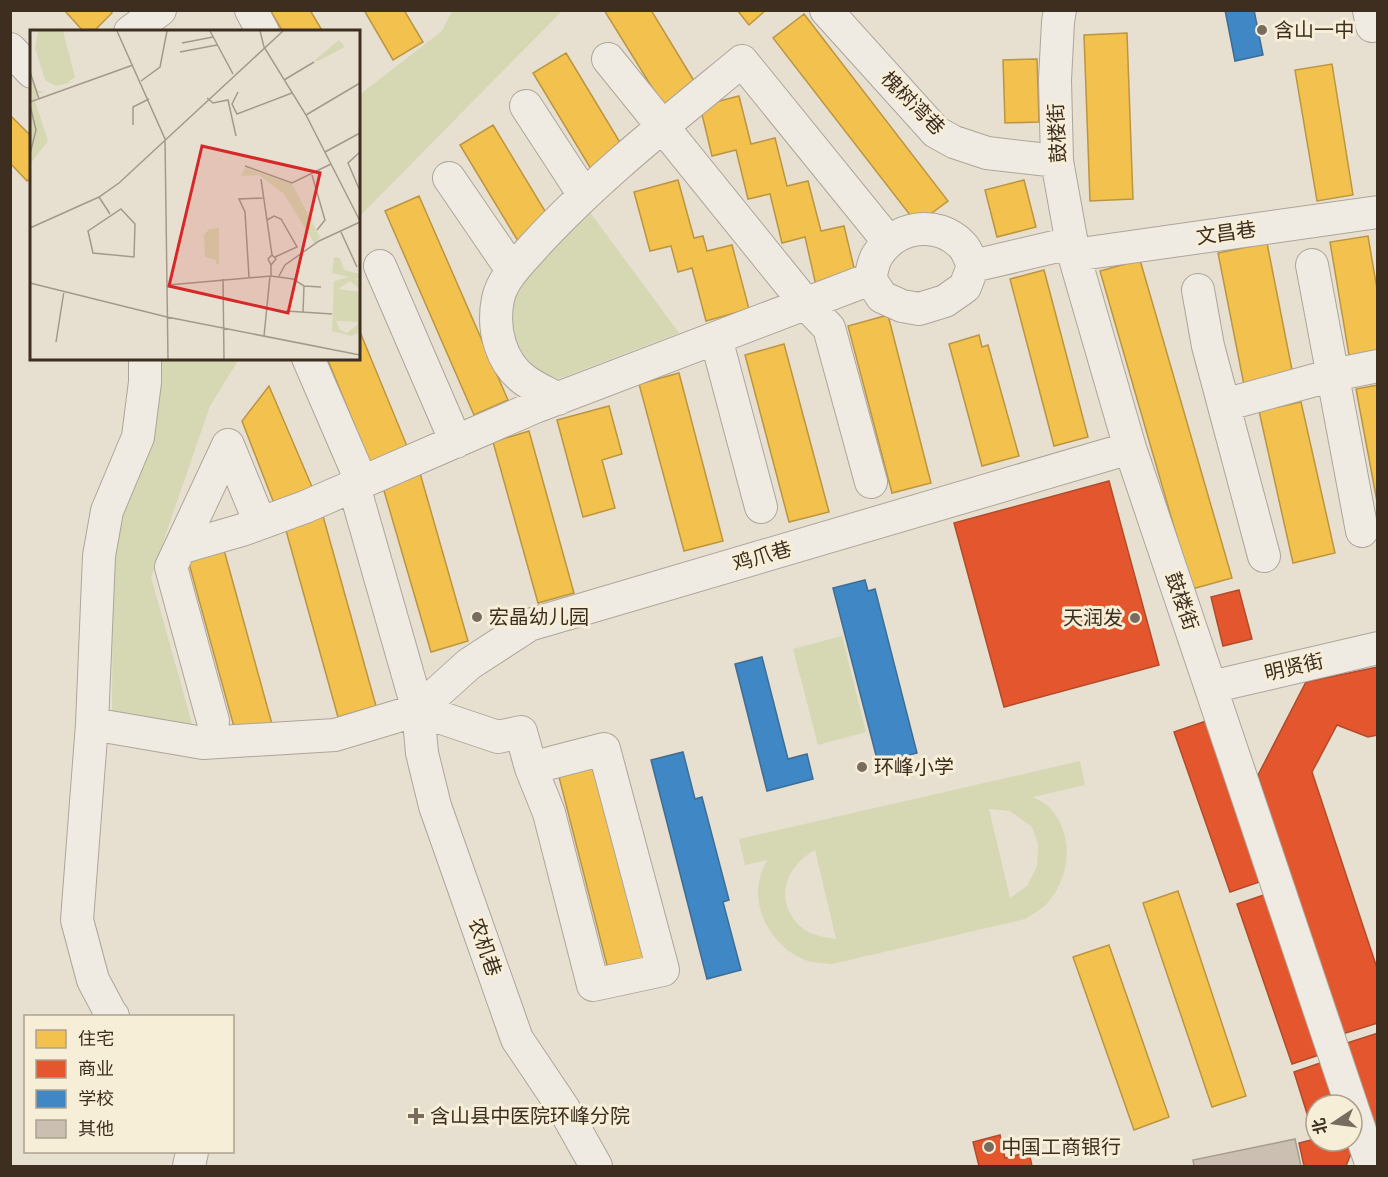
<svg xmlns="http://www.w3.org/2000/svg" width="1388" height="1177" font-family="'Zilla Slab','Noto Sans SC',serif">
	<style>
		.green { fill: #d6d7b3; fill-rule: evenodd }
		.homes { fill: #f2c14e; stroke: #bc9540; stroke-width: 1.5 }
		.shops { fill: #e4572e; stroke: #b24b2a; stroke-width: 1.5 }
		.schools { fill: #3f88c5; stroke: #3e6d94; stroke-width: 1.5 }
		.building { fill: #cbbfb2; stroke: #a89c90; stroke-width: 1.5 }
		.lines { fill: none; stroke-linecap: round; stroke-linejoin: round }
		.minor-casing { stroke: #ada599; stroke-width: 34 }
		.minor { stroke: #efebe3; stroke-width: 32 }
		.poi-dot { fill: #786c5e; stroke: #f7eed8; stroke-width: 2 }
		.labels { text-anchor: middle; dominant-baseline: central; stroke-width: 6; stroke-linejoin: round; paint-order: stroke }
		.poi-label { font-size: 20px; fill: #3d2e20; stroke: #f7eed8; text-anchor: start }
		.street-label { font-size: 20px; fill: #3d2e20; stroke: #f7eed8 }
		.inset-road { fill: none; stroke: #a3998a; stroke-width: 1.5 }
		.view { fill: #d62828; fill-opacity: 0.15; stroke: #d62828; stroke-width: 3 }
		.inset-edge { fill: none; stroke: #3d2e20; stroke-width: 3 }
	</style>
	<rect width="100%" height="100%" fill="#e7e0d1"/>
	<!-- green -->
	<path class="green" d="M452,11H562L359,217V95L442,31Z
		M589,211L679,333L553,381L534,373L508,338L512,293Z
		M152,359H239L210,406L151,577L196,738L112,717L113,531Z
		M842,636L866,732L818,745L793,649Z
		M1080,761L1085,785L1033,797C1038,800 1045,803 1049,807C1076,835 1070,880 1045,906C1039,911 1031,915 1025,919L832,964C824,963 813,963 805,960C774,948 751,910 760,878C761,872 764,866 767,860L745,865L739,839ZM989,809L1010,811L1032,827L1038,844L1037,866L1027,886L1010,898ZM815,850L836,939C824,937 810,935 801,927C773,901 785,867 815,850Z"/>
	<!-- homes -->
	<path class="homes" d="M64,10H110L112,13L93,32H84Z
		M270,10H310L323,32H283Z
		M364,10H404L423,42L393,60Z
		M604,10H651L699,89L666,110Z
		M737,10H766L749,25Z
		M804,14L948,201L917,224L773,38Z
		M1127,33L1133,199L1090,201L1084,35Z
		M566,53L624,149L591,169L533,73Z
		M1037,59L1039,122L1005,123L1003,60Z
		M1332,64L1353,195L1317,201L1295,70Z
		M739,96L751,144L775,138L787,186L808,181L821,231L844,226L857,280L817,290L805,237L782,243L770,194L748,199L736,150L712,156L700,106Z
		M10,115L32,137V177L27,181L10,163Z
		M493,125L551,221L518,241L460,145Z
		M678,180L694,238L703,236L707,251L732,245L749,309L706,321L692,268L678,272L671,246L650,251L634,192Z
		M1024,180L1036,227L997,237L985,190Z
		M419,196L508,400L474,415L385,211Z
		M1368,236L1378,295V363L1351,367L1330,242Z
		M1267,243L1294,380L1245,390L1218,253Z
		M1140,260L1232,578L1192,589L1100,271Z
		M1044,270L1088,437L1054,446L1010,279Z
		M888,315L931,483L892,493L848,326Z
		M358,327L407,446L370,463L327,358H358Z
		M979,335L982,347L988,345L1019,456L982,466L949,344Z
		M784,344L829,512L789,522L745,355Z
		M679,373L723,541L684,551L639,384Z
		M1378,385V507L1356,389Z
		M269,386L313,489L275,506L242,421Z
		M1301,402L1335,553L1293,563L1259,411Z
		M609,406L622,454L602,460L615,508L583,517L557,420Z
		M529,431L574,593L538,603L493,442Z
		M418,466L468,641L431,652L380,477Z
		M323,516L376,706L338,717L285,527Z
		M224,550L272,724L236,734L188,560Z
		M595,764L645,960L608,969L558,773Z
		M1178,891L1246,1096L1212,1107L1143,903Z
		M1109,945L1169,1117L1134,1130L1073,957Z"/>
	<!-- shops -->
	<path class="shops" d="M1109,481L1159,665L1004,707L954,523Z
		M1239,590L1252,639L1223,646L1211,597Z
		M1378,667V735L1368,737L1337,725L1312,772L1378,971V1023L1339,1035L1258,775L1306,682Z
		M1209,720L1265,880L1230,892L1174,732Z
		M1270,893L1325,1053L1292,1064L1237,904Z
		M1378,1033V1138L1344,1044Z
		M1329,1060L1344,1105H1316V1141H1356L1346,1166H1304L1299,1143L1315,1139L1294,1072Z
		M1000,1135L1005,1158L1029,1152L1032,1166H979L973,1142Z"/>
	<!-- schools -->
	<path class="schools" d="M1225,10H1254L1263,55L1235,61Z
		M865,580L868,591L875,589L917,753L878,763L833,588Z
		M762,657L788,759L807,754L813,779L767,791L735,664Z
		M683,752L695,799L702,797L729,900L723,902L741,970L707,979L651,760Z"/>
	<!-- building -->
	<path class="building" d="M1295,1139L1301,1166H1194L1193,1160Z"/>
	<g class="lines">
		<defs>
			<path id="minor" d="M251,10L263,32
				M826,10L936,132L954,142L987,153L1057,161
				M1060,10L1058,22L1055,80L1057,161L1074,255L1130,448L1372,1166
				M1369,10L1372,26
				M130,32L160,10
				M10,49L32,72
				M608,59L806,304L829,328L871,482
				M526,106L584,195
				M449,178L512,270
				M1074,255L1378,212
				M1312,265L1362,531
				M380,266L456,442
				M973,266L965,287L945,301L919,309L902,306L882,297L870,279C872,272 873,262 877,256C895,226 937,219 962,245C967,250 970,259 973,266L1071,243
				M1198,290L1208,346L1264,556
				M716,338L761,507
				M308,358L362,483
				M558,399C547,393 536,388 526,381C500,363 492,328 498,299C502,278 523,259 537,243C599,176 672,119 742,61L888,241
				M1224,405L1333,375L1378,366
				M228,445L260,523
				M354,486L418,710L422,753L435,806L517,1039L564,1109L596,1166
				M180,548L242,530L305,507L535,407L870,279
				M1211,687L1378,648
				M418,710L469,664L529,625L1130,448
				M213,721L171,567L228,445
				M92,724L99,556L107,511L138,437L145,382V358
				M113,1016L111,1014L93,980L77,920L92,724L203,743L335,735L418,710L498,737L521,732L531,768L549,813L593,985L663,970L604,749L531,768
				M189,1166L192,1152"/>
		</defs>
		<!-- minor casing -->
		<use href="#minor" class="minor-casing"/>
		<!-- minor -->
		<use href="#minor" class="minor"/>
	</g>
	<!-- markers -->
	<g class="poi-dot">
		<circle cx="1262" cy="30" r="6"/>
		<circle cx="477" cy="617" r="6"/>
		<circle cx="1135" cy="618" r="6"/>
		<circle cx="862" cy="767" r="6"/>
		<path d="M413 1107h6v6h6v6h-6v6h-6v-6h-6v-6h6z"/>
		<circle cx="989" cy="1147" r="6"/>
	</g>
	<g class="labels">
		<!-- poi labels -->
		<g class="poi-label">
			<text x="1274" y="30">含山一中</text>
			<text x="489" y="617">宏晶幼儿园</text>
			<text x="1123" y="618" text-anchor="end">天润发</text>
			<text x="874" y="767">环峰小学</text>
			<text x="430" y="1116">含山县中医院环峰分院</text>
			<text x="1001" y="1147">中国工商银行</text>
		</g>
		<!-- street labels -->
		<g class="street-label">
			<text transform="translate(913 103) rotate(45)">槐树湾巷</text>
			<text transform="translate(1057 133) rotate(-93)">鼓楼街</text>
			<text transform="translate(1226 233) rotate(-8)">文昌巷</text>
			<text transform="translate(762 556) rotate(-16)">鸡爪巷</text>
			<text transform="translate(1182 601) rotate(71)">鼓楼街</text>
			<text transform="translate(1294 667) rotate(-13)">明贤街</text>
			<text transform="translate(485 947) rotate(71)">农机巷</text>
		</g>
	</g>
	<!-- overview -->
	<g transform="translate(30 30)">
		<rect width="330" height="330" fill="#e7e0d1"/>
		<path d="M8,1H33L45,47L38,52H43L26,56L15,50L5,18ZM309,10L315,17L286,32L285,30ZM0,38L7,60L14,62L8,63L5,71L18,111L1,133L0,141ZM215,138L262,154L290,207L285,214L254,164L229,145L211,146ZM189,198V234H186V230L175,227L174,205L179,199ZM304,227L310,228L314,240L330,244V249L325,248L330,252V259L320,251L308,259L330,262V302L322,306L302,301L304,251L319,247L302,243ZM306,291L328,292V294L317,303L310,300Z" fill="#d6d7b3" fill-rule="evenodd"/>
		<path class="inset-road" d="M87,1L135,109L138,329M180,1L203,44M230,1L234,17L276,85L330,191M152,13L183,7M150,22L187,15M0,42L9,69M254,50L284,32M111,51L130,37L137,1M208,62L202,74L207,84L262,63M177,68L183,73L198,70L206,106M0,72L103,35M0,75L6,100L0,124M276,85L330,53M103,95V77L119,69M295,122L330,103M330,122L318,133L330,161M215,136L262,153L301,134M282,145L295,190L287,200M231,149L242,225M69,167L80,184M91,179L105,194L104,227L63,223L58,201ZM237,190L244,186L251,189L267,217L245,227M0,198L69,167L89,153L253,1M311,202L327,237M241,235L238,229L242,225L246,229L241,235V246M249,246L255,235L289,211L330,192M219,247L215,182L209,169L233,168M193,249L194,329M0,253L137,287L330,325M138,255L241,246L263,249L274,256L291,257M256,281L302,284M273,282L274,256M234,306L240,246M26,312L34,261"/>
		<path class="view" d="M172,116L290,143L258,283L139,256Z"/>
		<rect width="330" height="330" class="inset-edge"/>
	</g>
	<!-- border -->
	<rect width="1388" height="1177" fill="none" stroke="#3d2e20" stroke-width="24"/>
	<!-- legend -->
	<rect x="24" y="1015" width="210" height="138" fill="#f7eed8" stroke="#ada18e" stroke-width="1.5"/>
	<rect x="36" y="1030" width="30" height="18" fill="#f2c14e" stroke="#ada18e" stroke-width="1.5"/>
	<text x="78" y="1045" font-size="18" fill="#3d2e20">住宅</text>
	<rect x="36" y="1060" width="30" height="18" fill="#e4572e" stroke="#ada18e" stroke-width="1.5"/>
	<text x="78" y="1075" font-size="18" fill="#3d2e20">商业</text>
	<rect x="36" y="1090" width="30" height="18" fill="#3f88c5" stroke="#ada18e" stroke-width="1.5"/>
	<text x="78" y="1105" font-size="18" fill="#3d2e20">学校</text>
	<rect x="36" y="1120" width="30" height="18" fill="#cbbfb2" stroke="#ada18e" stroke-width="1.5"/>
	<text x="78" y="1135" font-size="18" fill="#3d2e20">其他</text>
	<!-- north arrow -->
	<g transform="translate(1334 1123) rotate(257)"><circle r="28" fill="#f7eed8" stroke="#ada18e" stroke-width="1.5"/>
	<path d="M0-4.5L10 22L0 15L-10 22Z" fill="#786c5e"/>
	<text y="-9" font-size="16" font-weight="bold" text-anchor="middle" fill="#3d2e20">北</text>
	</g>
</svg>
